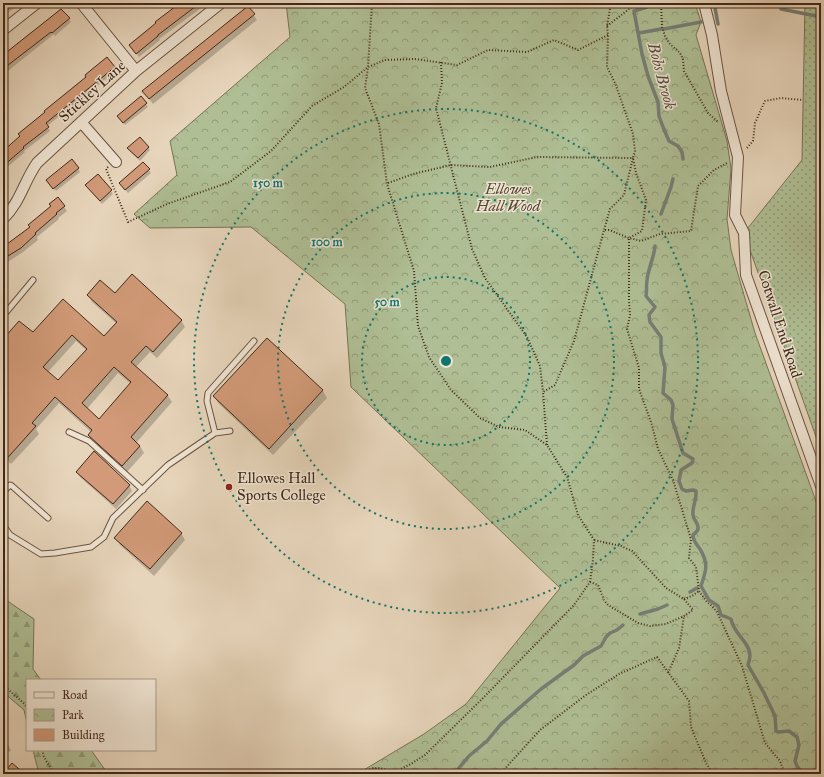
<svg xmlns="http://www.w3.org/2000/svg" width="824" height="777" font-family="'IM FELL Great Primer',serif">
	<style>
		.grass { fill: url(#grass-dots); stroke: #787456 }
		.forest { fill: url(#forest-firs); stroke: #787456 }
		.park { fill: url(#park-crowns); stroke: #787456 }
		.shadow { fill: #0003; fill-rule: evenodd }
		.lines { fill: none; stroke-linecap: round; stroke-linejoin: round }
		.stream { stroke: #767f77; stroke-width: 3.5 }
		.building { fill: #d29a78; stroke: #422919; fill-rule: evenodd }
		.lane-casing { stroke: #6b5442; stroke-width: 7 }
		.street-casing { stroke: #6b5442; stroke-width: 12 }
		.path { stroke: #422919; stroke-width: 2; stroke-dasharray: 1 2; stroke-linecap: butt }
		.lane { stroke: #efe4d3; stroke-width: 5 }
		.street { stroke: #efe4d3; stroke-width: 10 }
		.ring { fill: none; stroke: #0f766e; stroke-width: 2; stroke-dasharray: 2 4 }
		.poi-dot { fill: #8f2418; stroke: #efe4d3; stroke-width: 1.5 }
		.labels { text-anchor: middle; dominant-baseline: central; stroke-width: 3; stroke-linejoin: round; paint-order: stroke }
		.street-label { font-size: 15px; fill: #422919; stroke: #efe4d3 }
		.park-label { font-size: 15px; font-style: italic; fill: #584732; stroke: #efe4d3 }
		.poi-label { font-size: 15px; fill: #422919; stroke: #efe4d3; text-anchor: start }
		.water-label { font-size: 16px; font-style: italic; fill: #584d40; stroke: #efe4d3 }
		.centre { fill: #0f766e; stroke: #efe4d3; stroke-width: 2 }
		.ring-label { font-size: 12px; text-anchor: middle; font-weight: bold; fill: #0f766e; stroke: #efe4d3; stroke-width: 3; stroke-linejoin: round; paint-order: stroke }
	</style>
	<defs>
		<pattern id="grass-dots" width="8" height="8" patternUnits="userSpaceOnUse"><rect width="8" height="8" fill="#afbe94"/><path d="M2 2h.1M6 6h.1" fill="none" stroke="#909a78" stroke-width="1.8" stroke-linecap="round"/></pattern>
		<pattern id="forest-firs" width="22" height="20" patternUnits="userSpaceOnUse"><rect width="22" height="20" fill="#afbe94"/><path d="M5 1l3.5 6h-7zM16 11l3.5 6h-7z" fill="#909a78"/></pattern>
		<pattern id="park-crowns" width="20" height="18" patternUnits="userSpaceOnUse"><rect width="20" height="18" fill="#afbe94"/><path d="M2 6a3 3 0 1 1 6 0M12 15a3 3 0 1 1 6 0" fill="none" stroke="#909a78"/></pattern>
	</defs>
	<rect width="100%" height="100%" fill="#e7d5bb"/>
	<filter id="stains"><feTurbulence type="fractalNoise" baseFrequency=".005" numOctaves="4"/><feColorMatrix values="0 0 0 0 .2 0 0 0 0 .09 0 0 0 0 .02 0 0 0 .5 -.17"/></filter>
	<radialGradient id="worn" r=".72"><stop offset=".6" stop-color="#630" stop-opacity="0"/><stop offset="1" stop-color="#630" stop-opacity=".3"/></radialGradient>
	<!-- grass -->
	<path class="grass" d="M805,3H821V451L744,233L802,160Z"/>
	<!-- forest -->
	<path class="forest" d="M3,598L34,619L33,669L41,680H27V723L24,710L3,692Z
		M33,750H91L108,774H39Z"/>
	<!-- park -->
	<path class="park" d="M286,3H695L701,22L696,35L727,141L731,169L727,219L731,250L755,333L821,515V774H357L424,734L466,704L560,588L351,387L345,304L251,227L150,228L134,214L177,175L170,141L290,37Z"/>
	<!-- shadow -->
	<path class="shadow" d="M3,3H21L3,16Z
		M182,3H208L159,39L160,40L139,57L130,45Z
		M248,7L257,20L153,104L147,96Z
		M69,19L71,22L55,36L54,34L3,75V57Z
		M114,68L116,71L47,126L50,131L24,151L25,152L5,169L3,167V152Z
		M141,97L148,107L125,125L120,119Z
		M148,147L150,150L140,161L130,151Z
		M143,163L151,173L128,193L122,186Z
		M78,168L80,172L56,191L50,184Z
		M98,175L113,194L102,204L88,188Z
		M3,187L6,192L3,194Z
		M58,198L67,211L58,218L59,219L37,237L38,240L23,252L3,265V248L31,228L52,207Z
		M88,295H115L181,320L185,327L157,358L150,352L136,367L168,396L172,402L136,443L140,446L144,453L127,472L93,442L89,435L91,432L59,403L36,429L39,434L11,464L3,457V340L33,334L63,300L104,338L117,324L92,302ZM76,341L87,351L58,382L48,372ZM118,373L131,384L99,420L87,409Z
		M267,339L323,391L327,398L273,455L218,403L214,396Z
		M77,472L129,485L132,491L116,509L80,477Z
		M181,533L185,540L154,576L120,545L116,538Z
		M3,732L11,751L3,754Z
		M12,764L20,774H16V772L11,774H3Z"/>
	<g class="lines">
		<!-- stream -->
		<path class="stream" d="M649,3L647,7L634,11L642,54L648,76L658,102L659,116L663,127L669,141L678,146L682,152L683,159
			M716,3L715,8L718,24
			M744,3L768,6
			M781,9L821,17
			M664,29L701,22
			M639,33L661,29
			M661,214L671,187L673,179
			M655,246C654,258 648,269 647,280C646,286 647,291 646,296L655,307L649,315L650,322L661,337V353L665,367L663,393L671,400L673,405L672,419L683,453L693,459L692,463L681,470L679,481L682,489L686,491L693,490L696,491C697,500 692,506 693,515C693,519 698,523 698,527C699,531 695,533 693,535C693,541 697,545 700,549C709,564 706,571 701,586L709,600L718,606L721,615L731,619C733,633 750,643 750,655C750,658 749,662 748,665L764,693L775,716L776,731L779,732L789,731L797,737L799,745L795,761L797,766L803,774
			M690,592L697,588
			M640,614L658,609L667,605
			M454,774L469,756L487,741L501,724L541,689L574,665L583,656L601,646L606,637L610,633L617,630L623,625"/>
	</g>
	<!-- building -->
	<path class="building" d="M180,3H200L158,35V36L136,54L129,45L156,23L155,22Z
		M248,6L255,14L149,99L142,91Z
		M61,9L70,18L52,33L51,32L3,69V55Z
		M107,57L115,67L46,123L49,127L23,147L24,148L3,166V151L20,136L18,134L45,112L44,111L86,77L85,75Z
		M141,96L147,103L123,123L117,116Z
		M140,137L149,147L138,158L127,148Z
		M72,159L79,168L53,189L46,180Z
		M143,162L150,169L125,190L119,183Z
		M98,174L112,190L100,201L85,185Z
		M58,197L65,206L56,213L57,214L35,233L36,234L21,248L3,259V247L30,227L28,225L51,206L49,204Z
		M132,274L182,320L153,352L146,346L131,362L168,395L131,437L140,446L122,466L88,435L92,430L55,397L32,423L36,426L3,463V339L19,321L33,332L63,299L104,336L117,322L87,295L100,280L115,293ZM72,335L87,349L58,380L43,367ZM114,367L131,382L99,419L82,403Z
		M267,338L323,390L269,449L213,396Z
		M94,451L130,485L113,504L76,472Z
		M147,501L182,533L150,569L114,538Z
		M12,763L25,774H11L6,770Z"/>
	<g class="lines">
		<defs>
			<path id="lane" d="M3,316L33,280
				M69,432L89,441L143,490
				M215,433L207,401L208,393L254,341
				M3,492L10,485L12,486L48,518
				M3,525L10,535L41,554L55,553L91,547L104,537L113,518L168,465L215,433L230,431"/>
			<path id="street" d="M81,3L136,71
				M704,3L712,35L721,91L738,157L735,215L744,233L746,275L821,486
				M3,30L37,3
				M81,122L116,162
				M3,219C20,203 24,181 37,163L136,71L221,3"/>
		</defs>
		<!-- lane casing -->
		<use href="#lane" class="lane-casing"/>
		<!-- street casing -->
		<use href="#street" class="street-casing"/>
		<!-- path -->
		<path class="path" d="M611,3L607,26L608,35L607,67L615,83L633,134L635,151L633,158L636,173L646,200L642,231L629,238V301L630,315L627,329L639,368V389L652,425L658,449L673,480L691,539L689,558L696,567L699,591L707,602L712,606L717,612L742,666L765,743L780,761L785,774
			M661,3L662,27L665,36L670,44L680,53L683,59L684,71L708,113L718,122
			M607,26L637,3
			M441,62L442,83L436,108L472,249L485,278L527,337L540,366L543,392
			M747,148L753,141L755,123L765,101L781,98L803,100
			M108,167L106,169L128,222L167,204L230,182L271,151L312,106L344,87L368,67L385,60L415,59L457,65L488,50L527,52L554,40L578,50L608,35
			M388,183L413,174L451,165L490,167L537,157L633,158L624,195L610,209L604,230
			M547,445L543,392L555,385L574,341L604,230H609L629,238L641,241L660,234L691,231L698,186L714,170L727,163
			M590,582L598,585L604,600L608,605L638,623L650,626L666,624L684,616L693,610L684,599L666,588L632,551L621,546L594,540
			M684,599L692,596L699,591
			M668,673L679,648L684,616
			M3,685L27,706
			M42,750L44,757L54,774
			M362,774L372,768H380L394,772L409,765L425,755L483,698L574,605L590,582L593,560L594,540L578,515L567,477L547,445L525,430L499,427L480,418L451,390L429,357L418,326L414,271L387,184L379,124L365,88L368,67L372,3
			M500,774L540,730L586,695L619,674L657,657L689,701L691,727L706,763L713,774"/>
		<!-- lane -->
		<use href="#lane" class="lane"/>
		<!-- street -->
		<use href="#street" class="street"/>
	</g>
	<!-- distance rings -->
	<g class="ring">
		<circle cx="446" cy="361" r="84"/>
		<circle cx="446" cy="361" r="168"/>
		<circle cx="446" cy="361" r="252"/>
	</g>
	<!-- markers -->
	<circle class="poi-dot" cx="229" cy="487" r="4"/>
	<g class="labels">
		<!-- street labels -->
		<g class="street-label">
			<text transform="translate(92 91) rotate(-42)">Stickley Lane</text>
			<text transform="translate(780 324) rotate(72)">Cotwall End Road</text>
		</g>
		<!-- park labels -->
		<g class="park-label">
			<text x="508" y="189">Ellowes<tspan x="508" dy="17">Hall Wood</tspan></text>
		</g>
		<!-- poi labels -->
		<g class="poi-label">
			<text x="237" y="478">Ellowes Hall<tspan x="237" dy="17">Sports College</tspan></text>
		</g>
		<!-- water labels -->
		<g class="water-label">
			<text transform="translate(662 76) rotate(75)">Bobs Brook</text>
		</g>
	</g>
	<circle cx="446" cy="361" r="6" class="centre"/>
	<g class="ring-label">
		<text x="268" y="187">150 m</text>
		<text x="327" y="246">100 m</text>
		<text x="387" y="306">50 m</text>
	</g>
	<!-- margin -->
	<rect width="824" height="777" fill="none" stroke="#e7d5bb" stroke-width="16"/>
	<rect x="4" y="4" width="816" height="769" fill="none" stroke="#422919" stroke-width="2"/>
	<rect x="8" y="8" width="808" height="761" fill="none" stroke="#422919"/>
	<!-- legend -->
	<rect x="26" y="679" width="130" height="72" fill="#efe4d3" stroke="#aa9989"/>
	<rect x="34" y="692" width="20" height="6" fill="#efe4d3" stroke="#aa9989"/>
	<text x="62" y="699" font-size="12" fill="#422919">Road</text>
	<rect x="34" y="709" width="20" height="12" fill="url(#park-crowns)" stroke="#aa9989"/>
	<text x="62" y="719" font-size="12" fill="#422919">Park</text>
	<rect x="34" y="729" width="20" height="12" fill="#d29a78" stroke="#aa9989"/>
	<text x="62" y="739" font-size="12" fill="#422919">Building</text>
	<rect width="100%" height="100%" filter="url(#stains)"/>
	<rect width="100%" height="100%" fill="url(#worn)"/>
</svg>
